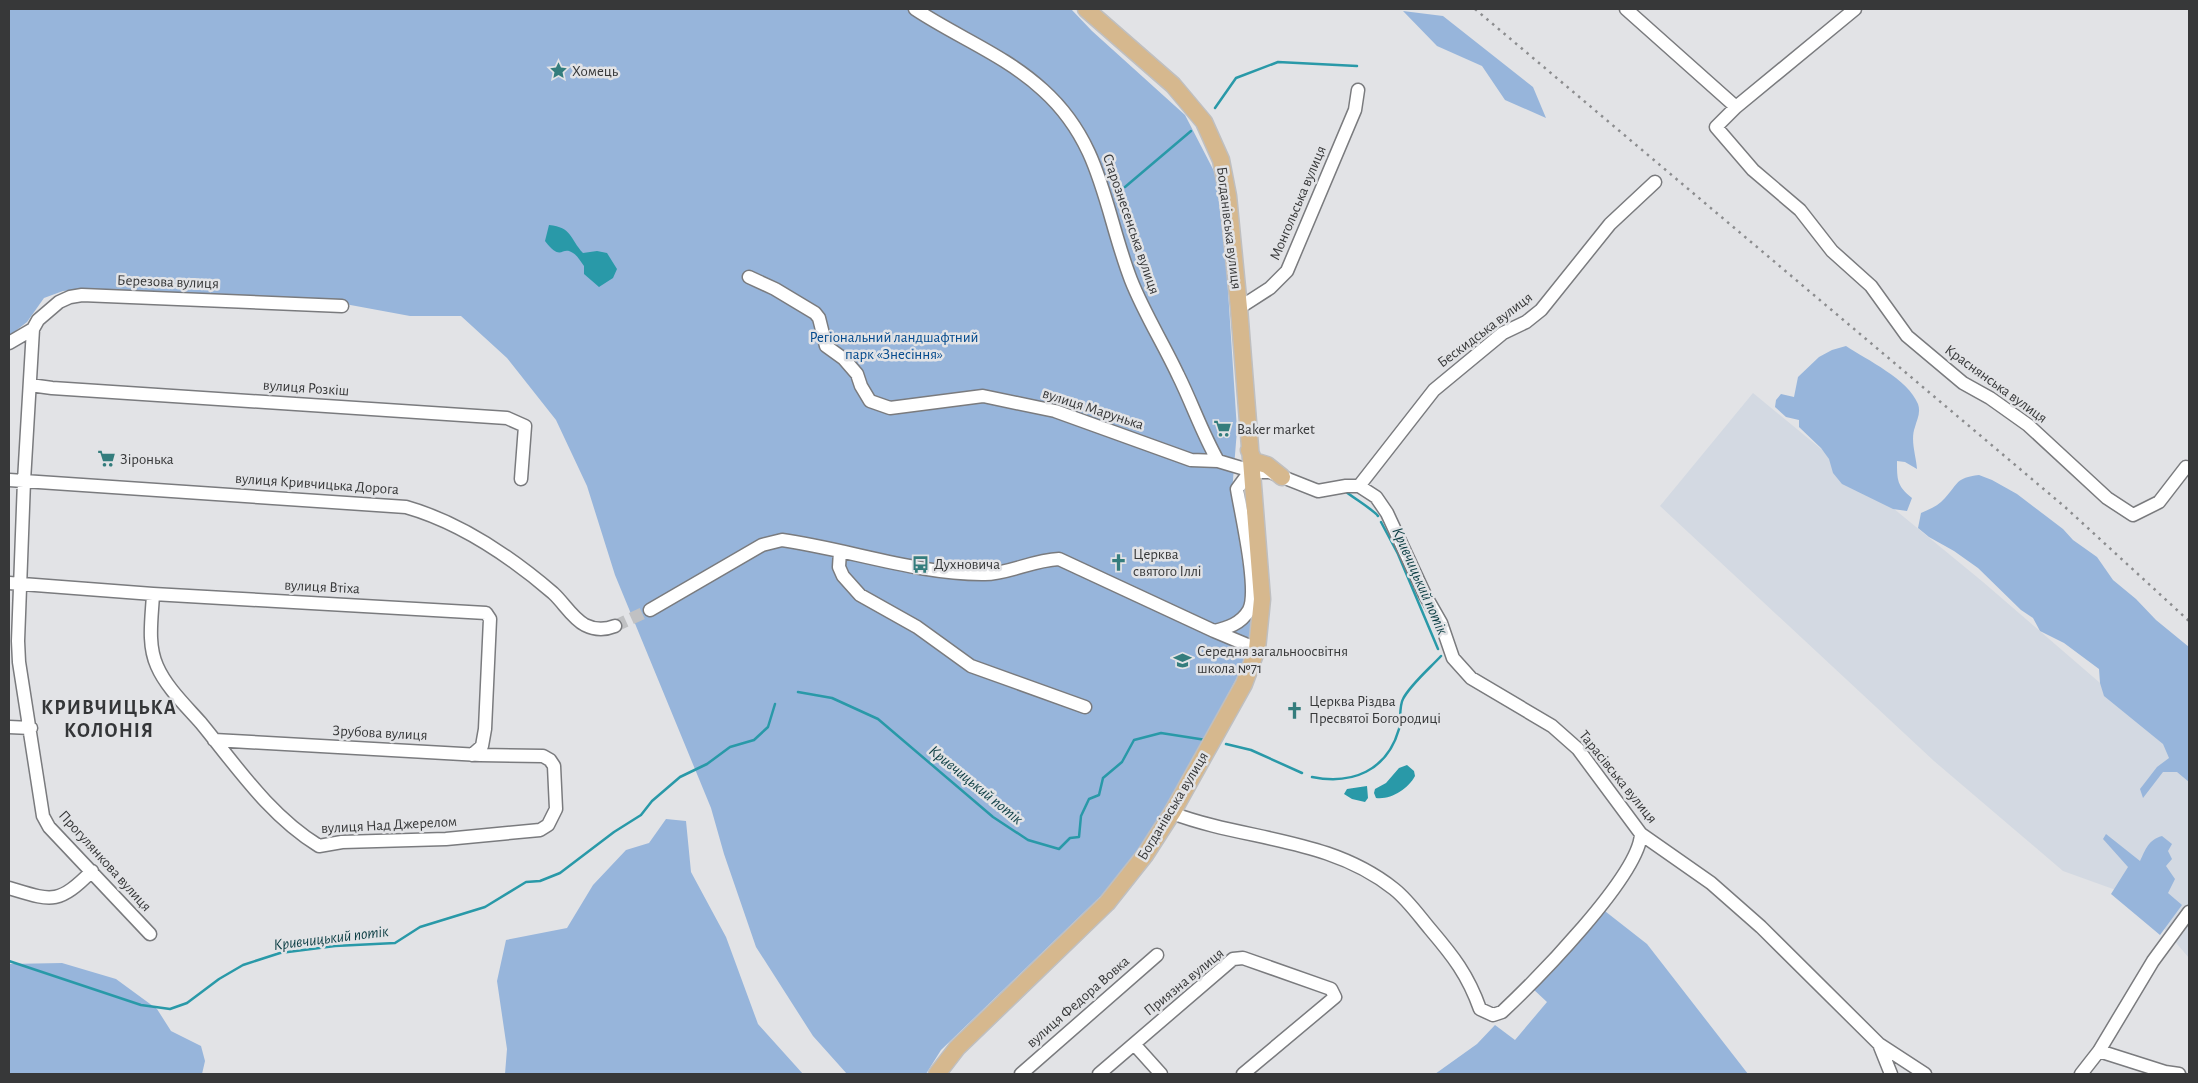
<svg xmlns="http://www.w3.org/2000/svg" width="2198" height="1083" font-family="'Alegreya Sans',sans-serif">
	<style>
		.built { fill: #d3d9e2 }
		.green { fill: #97b5db }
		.water { fill: #2999a8 }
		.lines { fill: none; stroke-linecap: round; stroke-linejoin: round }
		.stream { stroke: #2999a8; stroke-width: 2.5 }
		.minor-tunnel { stroke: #c0c1c3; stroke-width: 12; stroke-dasharray: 12 6; stroke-linecap: butt }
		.minor-casing { stroke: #7a7b7e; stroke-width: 15 }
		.major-casing { stroke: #bfbfc0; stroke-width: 19 }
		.minor { stroke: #fff; stroke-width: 12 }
		.major { stroke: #d6b88e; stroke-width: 16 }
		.rail { stroke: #8c8d8f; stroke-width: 2.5; stroke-dasharray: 2.5 5; stroke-linecap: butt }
		.labels { text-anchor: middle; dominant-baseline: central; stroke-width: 5; stroke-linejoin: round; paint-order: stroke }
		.poi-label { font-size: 15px; fill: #373839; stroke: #e2e3e6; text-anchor: start }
		.street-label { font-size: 15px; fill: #373839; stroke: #e2e3e6 }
		.park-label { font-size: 15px; fill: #034a8d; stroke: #e2e3e6 }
		.water-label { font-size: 16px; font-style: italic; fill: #0b3d43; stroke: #e2e3e6 }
		.district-label { font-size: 20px; font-weight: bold; letter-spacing: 1px; fill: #343638; stroke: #e2e3e6 }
	</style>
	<rect width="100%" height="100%" fill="#e2e3e6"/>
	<!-- built -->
	<path class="built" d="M1753,393L1983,582L2143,720L2189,764V958L2138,898L2063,871L1934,761L1660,506Z"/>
	<!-- green -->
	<path class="green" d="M9,9H1071L1092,31L1185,115L1216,175L1227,275L1237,430L1232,492L1252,625L1241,670L1159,823L1103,894L941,1050L926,1074H847L813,1036L756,947L724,854L711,808L615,575L587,486L556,420L507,358L461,316H410L345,304L87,289L63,291L44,298L27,322L9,336Z
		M1403,11L1443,16L1533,87L1546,118L1505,100L1482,66L1437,46Z
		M1846,346C1867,360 1908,379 1918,404C1921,413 1917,419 1915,427C1910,440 1916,455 1917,469L1905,462L1897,461C1897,480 1897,486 1912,498L1907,511L1893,509L1842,484L1833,473L1829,459L1821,448L1799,427V420L1786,417L1775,407L1776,400L1781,394L1794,397L1798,377L1819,357L1832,350Z
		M1979,475L1992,480L2017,494L2063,529L2073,540L2097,557L2113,580L2136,599L2156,620L2189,647V782L2177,772H2163L2143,798L2140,789L2157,767L2169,758L2163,744L2104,696L2100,683L2099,669L2064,643L2040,631L2033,618L2021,610L1978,568L1954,551L1929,537L1918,528L1921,513C1930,509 1938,506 1945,498C1959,483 1955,478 1979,475Z
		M666,819L686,821L691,872L726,937L758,1024L803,1074H505L507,1049L497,981L506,940L567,928L593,885L626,850L649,843Z
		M2106,834L2140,861C2146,849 2148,840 2162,836L2172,844L2168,851L2172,859L2166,866L2175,879L2168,893L2182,905L2160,935L2111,894L2128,867L2103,839Z
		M1601,908L1647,944L1748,1074H1435L1477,1044L1495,1025L1515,1040L1547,1002L1532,988Z
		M62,963L116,979L157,1009L171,1031L201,1046L205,1061L202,1074H9V964Z"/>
	<!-- water -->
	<path class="water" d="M549,225C572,227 570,239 583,253L597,251L607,253L617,269L613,278L599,287L584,274V266C581,262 577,255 573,253C561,245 562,263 545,241Z
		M1407,765L1414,771L1415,776C1408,789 1391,800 1376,798L1374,793L1375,789L1386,783L1399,768Z
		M1367,786L1368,798L1365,802L1352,799L1344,794L1347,789Z"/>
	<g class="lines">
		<!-- stream -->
		<path class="stream" d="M1215,108L1236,78L1278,62L1357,66
			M1125,187L1191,131
			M1345,491C1352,497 1375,511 1378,516
			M1381,522L1398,554L1438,649
			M798,692L832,698L878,719L993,817L1028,840L1059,849L1070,838L1079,837L1081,816L1089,799L1099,795L1103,778L1122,762L1134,740L1161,733L1206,740
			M1226,744L1251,750L1302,773
			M1312,777C1352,785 1387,771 1399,729C1401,720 1399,706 1403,699C1410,685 1430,668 1441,656
			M9,961L141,1005L170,1009L187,1003L219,979L243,965L280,953L335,946L395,943L420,927L485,907L526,882L540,881L560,873L614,832L641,815L652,801L680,777L707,764L730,747L754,740L768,727L775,704"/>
		<!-- minor-tunnel -->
		<path class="minor-tunnel" d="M615,626L650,610"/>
		<defs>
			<path id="minor" d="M915,9C957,37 1005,55 1043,90C1103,144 1104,210 1131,280C1144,313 1163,343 1178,375C1192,403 1202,433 1218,461L1255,472H1270L1318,491L1346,486H1359L1376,497L1387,513L1425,595L1441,623L1453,658L1471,678L1552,726L1578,749L1641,834L1711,883L1761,927L1879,1044L1925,1074
				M1626,9L1736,107
				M1855,9L1736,107L1716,127L1753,170L1800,210L1832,251L1871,286L1907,336L1963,383L1990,398L2028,425L2107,498L2133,515L2159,502L2186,467L2189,468
				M749,277L775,289L815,313L819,318L826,346L844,359L857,374L861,386L870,401L890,408L983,396L1055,411L1191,460L1218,461
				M1239,308L1270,288L1287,271L1355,110L1358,90
				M33,329L24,481L18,641L19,662L43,816L49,827L150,934
				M9,343L33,329L38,320L59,302L70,297L82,295L342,306
				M30,385L52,388L507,418L525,426L521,479
				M9,480L406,507C459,522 511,557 553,593C564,603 572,618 585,625C595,630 605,630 615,626
				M1359,486L1434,390L1503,333L1526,322L1541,310L1610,224L1655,182
				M840,551L839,567L843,576L860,595L917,627L971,666L1085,707
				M9,583L153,594L486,613L490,619L485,729L482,746L472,755
				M153,594C152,617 147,644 157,666C166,687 186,706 201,723C237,767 270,816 319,846L342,842L446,839L540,830L548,825L556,809L554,766L550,760L543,756L480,755L214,740
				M650,610L762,545L782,540C847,549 920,575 985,574C1008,574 1033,560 1059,559L1214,631L1257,649
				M1214,631C1227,628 1241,624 1249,610C1259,590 1241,514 1237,489L1251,470
				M9,727L31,728
				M1172,813C1246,841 1329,837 1394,889C1408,900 1419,916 1430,929C1453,956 1468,975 1480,1009L1493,1015L1502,1012C1535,981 1639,876 1641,834
				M9,888C52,901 58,905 92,871
				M1134,1044L1161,1074
				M1879,1044L1891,1074
				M2099,1051L2165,1072L2179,1074
				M1021,1074L1157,955
				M1099,1074L1233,959L1243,958L1331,989L1335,997L1243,1074
				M2081,1074L2099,1051L2153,961L2189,912"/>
			<path id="major" d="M1249,450L1254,461L1267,465L1282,477
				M937,1074L957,1048L1107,903L1145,855L1172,813L1244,684L1257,649L1262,599L1239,308L1228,196L1221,160L1204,122L1173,85L1086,9"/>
		</defs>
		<!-- minor casing -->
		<use href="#minor" class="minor-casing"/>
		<!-- major casing -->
		<use href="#major" class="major-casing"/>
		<!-- minor -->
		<use href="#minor" class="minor"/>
		<!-- major -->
		<use href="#major" class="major"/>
		<!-- rail -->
		<path class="rail" d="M1475,9L2065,507L2189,621"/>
	</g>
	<!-- icons -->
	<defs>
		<symbol id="sight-bare" viewBox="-9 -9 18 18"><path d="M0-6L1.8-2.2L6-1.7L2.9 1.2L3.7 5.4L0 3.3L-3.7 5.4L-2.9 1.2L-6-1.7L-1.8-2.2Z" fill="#347d7d" stroke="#e2e3e6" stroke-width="2.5" paint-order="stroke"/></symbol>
		<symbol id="supermarket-bare" viewBox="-9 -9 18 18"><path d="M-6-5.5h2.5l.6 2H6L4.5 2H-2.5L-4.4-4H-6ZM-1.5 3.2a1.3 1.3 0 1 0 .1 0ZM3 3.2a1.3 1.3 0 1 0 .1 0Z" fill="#347d7d" stroke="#e2e3e6" stroke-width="2.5" paint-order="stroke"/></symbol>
		<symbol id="church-bare" viewBox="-9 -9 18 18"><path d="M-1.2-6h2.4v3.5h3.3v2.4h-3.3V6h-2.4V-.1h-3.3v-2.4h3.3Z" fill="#347d7d" stroke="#e2e3e6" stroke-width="2.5" paint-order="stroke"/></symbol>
		<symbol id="bus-bare" viewBox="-9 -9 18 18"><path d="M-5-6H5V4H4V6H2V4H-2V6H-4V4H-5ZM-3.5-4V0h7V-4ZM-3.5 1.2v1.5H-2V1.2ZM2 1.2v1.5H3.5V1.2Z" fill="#347d7d" stroke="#e2e3e6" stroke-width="2.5" paint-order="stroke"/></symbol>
		<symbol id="school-bare" viewBox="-9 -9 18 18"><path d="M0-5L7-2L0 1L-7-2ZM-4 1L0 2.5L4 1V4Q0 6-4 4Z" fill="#347d7d" stroke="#e2e3e6" stroke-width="2.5" paint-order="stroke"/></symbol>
	</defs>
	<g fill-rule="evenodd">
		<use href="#sight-bare" x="546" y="58" width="25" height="25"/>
		<use href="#supermarket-bare" x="1210" y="416" width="25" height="25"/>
		<use href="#supermarket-bare" x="94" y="446" width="25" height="25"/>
		<use href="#church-bare" x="1106" y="550" width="25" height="25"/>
		<use href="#bus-bare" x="908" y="552" width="25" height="25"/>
		<use href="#school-bare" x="1170" y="648" width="25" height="25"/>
		<use href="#church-bare" x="1282" y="698" width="25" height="25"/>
	</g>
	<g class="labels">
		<!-- poi labels -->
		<g class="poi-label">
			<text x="572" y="71">Хомець</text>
			<text x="1237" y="429">Baker market</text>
			<text x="120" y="459">Зіронька</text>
			<text x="1133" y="554">Церква<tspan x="1133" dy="17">святого Іллі</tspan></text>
			<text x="934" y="564">Духновича</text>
			<text x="1197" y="651">Середня загальноосвітня<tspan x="1197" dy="17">школа №71</tspan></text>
			<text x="1309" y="701">Церква Різдва<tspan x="1309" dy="17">Пресвятої Богородиці</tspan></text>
		</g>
		<!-- street labels -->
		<g class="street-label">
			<text transform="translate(1298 203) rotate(-67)">Монгольська вулиця</text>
			<text transform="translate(1131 224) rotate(71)">Старознесенська вулиця</text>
			<text transform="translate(1229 228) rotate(83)">Богданівська вулиця</text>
			<text transform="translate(168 282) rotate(2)">Березова вулиця</text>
			<text transform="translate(1485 330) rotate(-37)">Бескидська вулиця</text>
			<text transform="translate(1996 384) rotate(36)">Краснянська вулиця</text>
			<text transform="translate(306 388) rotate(4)">вулиця Розкіш</text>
			<text transform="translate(1093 409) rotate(18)">вулиця Марунька</text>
			<text transform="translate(317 484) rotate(4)">вулиця Кривчицька Дорога</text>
			<text transform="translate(322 587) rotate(3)">вулиця Втіха</text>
			<text transform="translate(380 733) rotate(3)">Зрубова вулиця</text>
			<text transform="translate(1618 777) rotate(51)">Тарасівська вулиця</text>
			<text transform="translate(1173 806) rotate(-59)">Богданівська вулиця</text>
			<text transform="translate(389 825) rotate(-3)">вулиця Над Джерелом</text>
			<text transform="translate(105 861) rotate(48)">Прогулянкова вулиця</text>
			<text transform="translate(1184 982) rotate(-39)">Приязна вулиця</text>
			<text transform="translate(1078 1002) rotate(-41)">вулиця Федора Вовка</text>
		</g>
		<!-- park labels -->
		<g class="park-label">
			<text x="894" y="337">Регіональний ландшафтний<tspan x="894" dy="17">парк «Знесіння»</tspan></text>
		</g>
		<!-- water labels -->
		<g class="water-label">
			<text transform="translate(1420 581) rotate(66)">Кривчицький потік</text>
			<text transform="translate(976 785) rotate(39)">Кривчицький потік</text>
			<text transform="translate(331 938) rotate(-7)">Кривчицький потік</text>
		</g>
		<!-- district labels -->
		<g class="district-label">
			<text x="109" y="708">КРИВЧИЦЬКА<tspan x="109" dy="23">КОЛОНІЯ</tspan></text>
		</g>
	</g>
	<!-- border -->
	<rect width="2198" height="1083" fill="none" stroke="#373839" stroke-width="20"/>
</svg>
